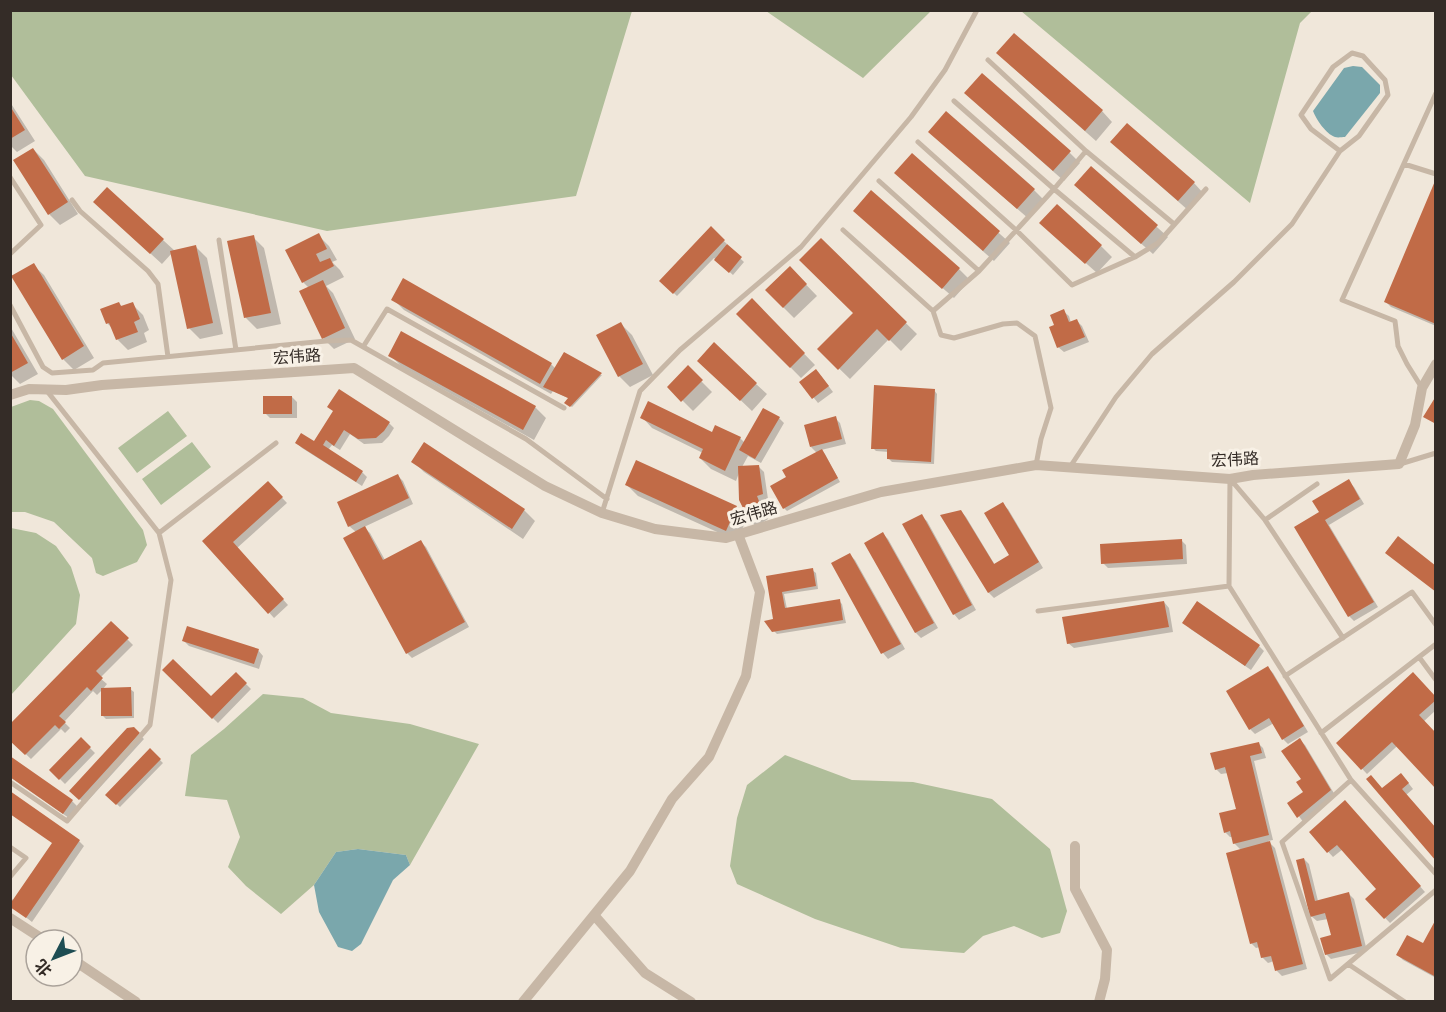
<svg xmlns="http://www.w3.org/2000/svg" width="1446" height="1012" font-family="Signika,'Noto Sans SC',sans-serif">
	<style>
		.green { fill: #b0be9a }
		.water { fill: #7aa7ac }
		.shadow { fill: #0003 }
		.building { fill: #c16b47 }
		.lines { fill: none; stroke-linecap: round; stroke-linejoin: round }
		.lane { stroke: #c7b7a6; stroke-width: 5 }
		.street { stroke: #c7b7a6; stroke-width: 10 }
		.labels { text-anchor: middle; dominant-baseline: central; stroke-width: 6; stroke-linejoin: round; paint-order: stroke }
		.street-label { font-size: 16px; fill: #342c27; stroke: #f8f1e6 }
	</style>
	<rect width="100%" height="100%" fill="#f0e7da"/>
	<!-- green -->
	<path class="green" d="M10,11L11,10L687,11H632L576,196L327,231L85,176L11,75Z
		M766,11H931L863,78Z
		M1021,11H1312L1300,23L1250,203Z
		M30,400L39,401L53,409L143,530L147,545L137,562L103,576L96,573L92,558L54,522L25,512H11V407Z
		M168,411L187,436L137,473L118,448Z
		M192,442L211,467L161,505L142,479Z
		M11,528L36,533L56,546L71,567L80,595L76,624L11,695Z
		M263,694L303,698L331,713L410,724L479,744L410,865L406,855L358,849L336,852L314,885L281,914L246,886L228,867L240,837L227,800L185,796L191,755L224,729Z
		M785,755L852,780L913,782L992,799L1050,849L1067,911L1060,933L1042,938L1014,926L983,936L964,953L901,948L815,919L737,884L730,866L737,818L747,785Z"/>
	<!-- water -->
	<path class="water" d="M1353,66L1362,67L1380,85V93L1345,137C1342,137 1338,138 1335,137C1326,134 1316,119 1313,111L1344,68Z
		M358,849L406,855L410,865L393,880L361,944L352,951L338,947L319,912L314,885L336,852Z"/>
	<!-- shadow -->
	<path class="shadow" d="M1009,64L1102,111L1112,122L1096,141Z
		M10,102L35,141L17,152L10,145Z
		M977,104L1069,152L1080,163L1064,181Z
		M941,142L1034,190L1045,201L1029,219Z
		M33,149L44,160L78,214L60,225L49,214Z
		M1123,153L1194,183L1204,194L1189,211Z
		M912,155L1010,243L994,261L907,184Z
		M1091,168L1168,237L1153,254L1087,196Z
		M1436,185V326L1391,307L1386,302Z
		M107,189L175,251L196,247L207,258L223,334L200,339L189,328L172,253L162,264L106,213Z
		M866,221L959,269L970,280L954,298Z
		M711,229L727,244L726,245L744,262L733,275L714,258L677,296L661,281Z
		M1052,233L1101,246L1112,257L1097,273Z
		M318,235L329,246L337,260L332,262L340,270L344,277L326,286L333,293L355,339L334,349L323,338L309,288L303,282Z
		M253,237L264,248L281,324L257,329L246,318L229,242Z
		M821,240L917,334L901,351L889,339L850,379L819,349L855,313Z
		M33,265L44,275L94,358L74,370L63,359Z
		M790,268L817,296L794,318L767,291Z
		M393,299L551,364L556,369L602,375L572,407L566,403L570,399L553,391L551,394L404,310Z
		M752,300L815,365L801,378L738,314Z
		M119,304L123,307L132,304L143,315L149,330L144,333L147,342L128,350L117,339L112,328L108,324L102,310Z
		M1063,311L1069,316L1071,323L1077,321L1082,326L1089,342L1064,352L1058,347L1056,326Z
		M621,324L632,335L653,375L630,387L619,376Z
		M10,326L38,374L20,384L10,374Z
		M390,355L535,407L546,418L534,440L401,366Z
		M688,368L712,392L693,411L669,387Z
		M710,371L756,384L767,394L752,411Z
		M821,376L833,392L818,403L801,382Z
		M934,390L937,394L934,464L892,462L888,458L889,452L876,451L873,448Z
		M292,397L297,402V418H270L265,413Z
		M335,412L389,423L394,428L389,436L382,443L364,444L350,434L340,450L332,445L328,450L362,472L367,477L362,486L302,448L297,443H315Z
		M642,417L712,434L740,438L745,443L779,418L784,423L761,463L748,456L742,467H759L764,472L768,499L761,500L768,519L756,527L751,521L740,500L739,473L736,481L711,469L700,458L703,453L652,428Z
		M835,418L840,423L846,444L821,450L825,454L840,482L787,511L784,508L788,478L817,453L811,447Z
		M413,461L524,510L535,521L523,539L424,472Z
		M397,475L403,481L413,504L364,527L370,533L385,560L420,541L426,547L469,627L412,658L407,653L356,532L349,526Z
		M1348,481L1354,487L1364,504L1329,525L1378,607L1354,621L1349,616L1321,513Z
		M268,483L287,503L237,548L288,605L274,618L204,541Z
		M627,485L736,507L747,518L737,541L638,496Z
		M1002,504L1008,509L1043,568L994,598L989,593L942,516L961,511L966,517L995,565L1011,555Z
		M921,516L927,521L976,610L959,620L954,614Z
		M883,534L888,539L938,628L921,638L916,633L866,543Z
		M1181,540L1186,545L1187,564L1108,568L1103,563Z
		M850,555L855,560L905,649L888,659L883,653L833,564Z
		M812,570L816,573L818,589L784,594L787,609L839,601L842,604L846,623L777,634L774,631L775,621L768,577Z
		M1164,602L1169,608L1173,632L1074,648L1068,643Z
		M111,623L133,645L100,678L107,684L103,689H130L134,692V718L106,719L103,716L102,690L97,695L93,691L64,722L70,728L65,733L61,729L31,759L10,739Z
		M1189,628L1259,646L1264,651L1251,670Z
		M184,641L258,650L263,656L259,669L189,646Z
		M1268,668L1273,673L1308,732L1298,738L1305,745L1335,795L1304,823L1289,803L1305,792L1299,740L1298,738L1288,744L1283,739L1274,723L1255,734L1250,729L1228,692Z
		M164,670L211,699L236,674L251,689L218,723Z
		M1436,699V710L1367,774L1338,743Z
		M133,728L144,739L85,804L71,791Z
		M81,739L95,753L65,784L51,770Z
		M1258,743L1263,748L1266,758L1254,761L1273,840L1268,841L1275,848L1307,969L1282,976L1277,971L1274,961L1268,963L1262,957L1260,947L1256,948L1251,943L1241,850L1234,843L1233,837H1230L1225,832L1237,811L1228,773L1221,774L1216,769Z
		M150,750L163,763L120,807L107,795Z
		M10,777L72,801L77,806L69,818Z
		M1406,780L1413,789L1406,795L1383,790Z
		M10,793L79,841L84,846L32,922L10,905V897L14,901L54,844Z
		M1350,807L1425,892L1390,923L1367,899L1378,889L1343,849L1333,857L1311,833Z
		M1304,859L1309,864L1318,901L1349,894L1354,899L1367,951L1331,959L1326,954L1332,936L1328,919L1317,921L1311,916Z
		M1436,922V978L1403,960L1398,955L1423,945Z"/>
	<!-- building -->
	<path class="building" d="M1014,33L1103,110L1085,131L996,53Z
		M982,73L1071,151L1053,171L964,93Z
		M10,106L25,130L10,139Z
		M946,111L1035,189L1017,209L928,132Z
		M1127,123L1195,182L1178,201L1110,142Z
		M33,148L68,202L48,215L13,160Z
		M912,153L1000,231L983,251L894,173Z
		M1091,166L1158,225L1141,244L1074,185Z
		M1435,181H1436V324L1384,302Z
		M107,187L164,239L150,254L93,202Z
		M871,190L960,268L942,289L853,211Z
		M1057,204L1102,245L1085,264L1039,223Z
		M711,226L725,240L673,294L659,281Z
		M319,233L327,249L316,254L320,262L330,258L334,266L302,283L285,250Z
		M254,235L271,313L244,318L227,241Z
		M821,238L907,322L889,341L877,329L838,370L817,349L853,313L799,260Z
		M727,244L742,257L729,273L714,260Z
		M196,245L213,323L187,329L170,251Z
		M34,263L84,346L62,360L11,276Z
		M790,266L807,284L783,308L765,290Z
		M403,278L552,363L540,384L391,300Z
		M323,280L345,328L322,339L299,291Z
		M752,298L805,353L790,368L736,314Z
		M119,302L121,306L133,302L140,319L134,322L138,332L116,340L109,323L106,324L100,309Z
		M1064,309L1069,322L1077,319L1085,337L1057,348L1049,327L1054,325L1050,315Z
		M621,322L643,364L618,377L596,335Z
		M401,331L536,406L523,430L388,356Z
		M10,332L28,363L10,373Z
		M714,342L757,383L740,401L697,361Z
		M564,352L602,373L570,407L564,403L568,398L543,387Z
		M688,365L703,380L681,402L667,387Z
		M816,369L829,386L812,399L799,382Z
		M874,385L935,389L931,462L887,459V449H871Z
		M339,389L390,422L384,431L376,438L358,439L344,430L334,446L326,440L323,445L363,471L356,482L295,443L301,433L314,441L333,411L327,407Z
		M263,396H292V414H263Z
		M1436,396V424L1423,417Z
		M648,401L712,432L715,425L741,437L725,471L699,458L703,449L640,418Z
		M763,408L780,417L755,459L739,450Z
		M836,416L842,439L810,447L804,425Z
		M424,442L525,509L512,529L411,462Z
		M822,449L838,478L783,509L770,486L786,477L782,470Z
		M636,460L737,506L726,531L625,485Z
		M759,465L763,494L757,496L764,514L750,522L739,500L738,466Z
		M398,474L409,498L348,527L337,502Z
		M1349,479L1360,499L1325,520L1374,602L1348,617L1294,527L1319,512L1312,501Z
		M268,481L283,497L233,542L284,599L268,614L202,541Z
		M1003,502L1039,562L988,593L940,515L961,510L994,564L1009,555L984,513Z
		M922,514L972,605L953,615L902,524Z
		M365,526L383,560L421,540L465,622L406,654L343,538Z
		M883,532L934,623L915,633L864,543Z
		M1398,536L1436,566V592L1385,553Z
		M1182,539L1183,559L1101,564L1100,544Z
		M850,553L901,644L881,654L831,563Z
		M813,568L816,586L782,592L785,608L840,599L843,620L772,632L764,621L773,619L766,576Z
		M1164,601L1169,627L1067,644L1062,617Z
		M1197,601L1260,645L1245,666L1182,623Z
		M111,621L129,638L96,671L103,678L91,691L87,687L59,716L66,722L59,729L55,725L25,755L10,741V724Z
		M187,626L259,649L254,664L182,641Z
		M173,659L211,696L236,672L247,683L212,719L162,670Z
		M1268,666L1304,726L1282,740L1269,718L1249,730L1226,691Z
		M1413,672L1436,697V700L1419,715L1436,733V789L1392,742L1361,770L1336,743Z
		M131,687L132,716H101V688Z
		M134,727L140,733L79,800L69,791L127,728Z
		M81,737L91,747L59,780L49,770Z
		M1300,738L1331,790L1297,818L1287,803L1303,792L1296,782L1301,779L1281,751Z
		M1259,742L1262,753L1250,756L1269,835L1233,844L1230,831L1224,833L1219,813L1236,809L1225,767L1215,770L1210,753Z
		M150,748L161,759L116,805L105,795Z
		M10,756L73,800L63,814L10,777Z
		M1401,773L1409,783L1402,789L1436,828V861L1366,779L1371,775L1382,788Z
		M10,791L80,840L26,918L10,907V904L52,843L10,814Z
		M1345,800L1421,886L1384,919L1365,899L1376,889L1337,845L1327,853L1309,832Z
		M1270,841L1303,964L1275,971L1271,956L1261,958L1257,942L1250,944L1226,853Z
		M1304,858L1315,901L1349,892L1362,946L1325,955L1320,938L1331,935L1325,913L1310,917L1296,860Z
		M1436,919V977L1396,955L1407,935L1423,943Z"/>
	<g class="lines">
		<!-- lane -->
		<path class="lane" d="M988,60L1086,151L1174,224
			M954,101L1054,189L1135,257
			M918,142L1016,230L1072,285L1135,257L1158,243L1206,189
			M1404,164L1436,174
			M10,177L41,225L10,254
			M879,181L979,271
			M72,200L80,211L148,271L158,284L168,357
			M843,230L933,311L941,335L954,338L1003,324L1017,323L1035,336L1051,408L1041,439L1036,465
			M219,240L236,350
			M10,305L43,367L52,373L93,370L103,363L326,341L351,340L526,439L607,499
			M933,311L979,271L1054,189L1086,151
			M363,347L387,309L564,408
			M1422,388L1407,364L1398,346L1395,321L1342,300L1436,93
			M47,391L159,533L276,443
			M1400,464L1436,453
			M1070,467L1116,397L1152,354L1234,282L1292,224L1340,151L1359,136L1388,95L1385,80L1363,56L1352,53L1333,67L1301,115L1311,129L1340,151
			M1230,479L1229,586L1351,780L1282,842L1330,979L1436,890
			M1231,480L1265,520
			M1317,484L1265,520L1343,638
			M602,513L640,391L680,350L801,247L911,117L945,70L977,10
			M1038,611L1229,586
			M1419,657L1436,644
			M1285,676L1412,592L1436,625
			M1321,733L1419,657L1436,680
			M1351,780L1436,874
			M10,782L67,821L150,725L171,580L159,533
			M10,847L26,858L10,877
			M1348,964L1405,1002"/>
		<!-- street -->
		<path class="street" d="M10,395L29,389L66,390L102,385L354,368L545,486L602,513L655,529L726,538L881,492L1036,465L1230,479L1253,475L1399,464L1415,425L1422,388L1436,364
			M1075,846V889L1107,950L1105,979L1099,1002
			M594,915L645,973L691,1002
			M10,918L44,940
			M72,959L136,1002
			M523,1002L630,871L672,799L709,757L746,676L760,592L738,534"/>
	</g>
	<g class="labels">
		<!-- street labels -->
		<g class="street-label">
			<text transform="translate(297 357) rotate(-4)">宏伟路</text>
			<text transform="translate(1235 460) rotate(-3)">宏伟路</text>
			<text transform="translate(754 514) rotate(-16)">宏伟路</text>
		</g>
	</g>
	<!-- border -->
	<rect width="1446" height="1012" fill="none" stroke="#342c27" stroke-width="24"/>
	<!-- north arrow -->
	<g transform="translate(54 958) rotate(228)"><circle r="28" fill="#f8f1e6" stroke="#aaa29a" stroke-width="1.5"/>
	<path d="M0-4.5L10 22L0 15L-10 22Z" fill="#1e4d53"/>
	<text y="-9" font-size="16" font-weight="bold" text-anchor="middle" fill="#342c27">北</text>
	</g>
</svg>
